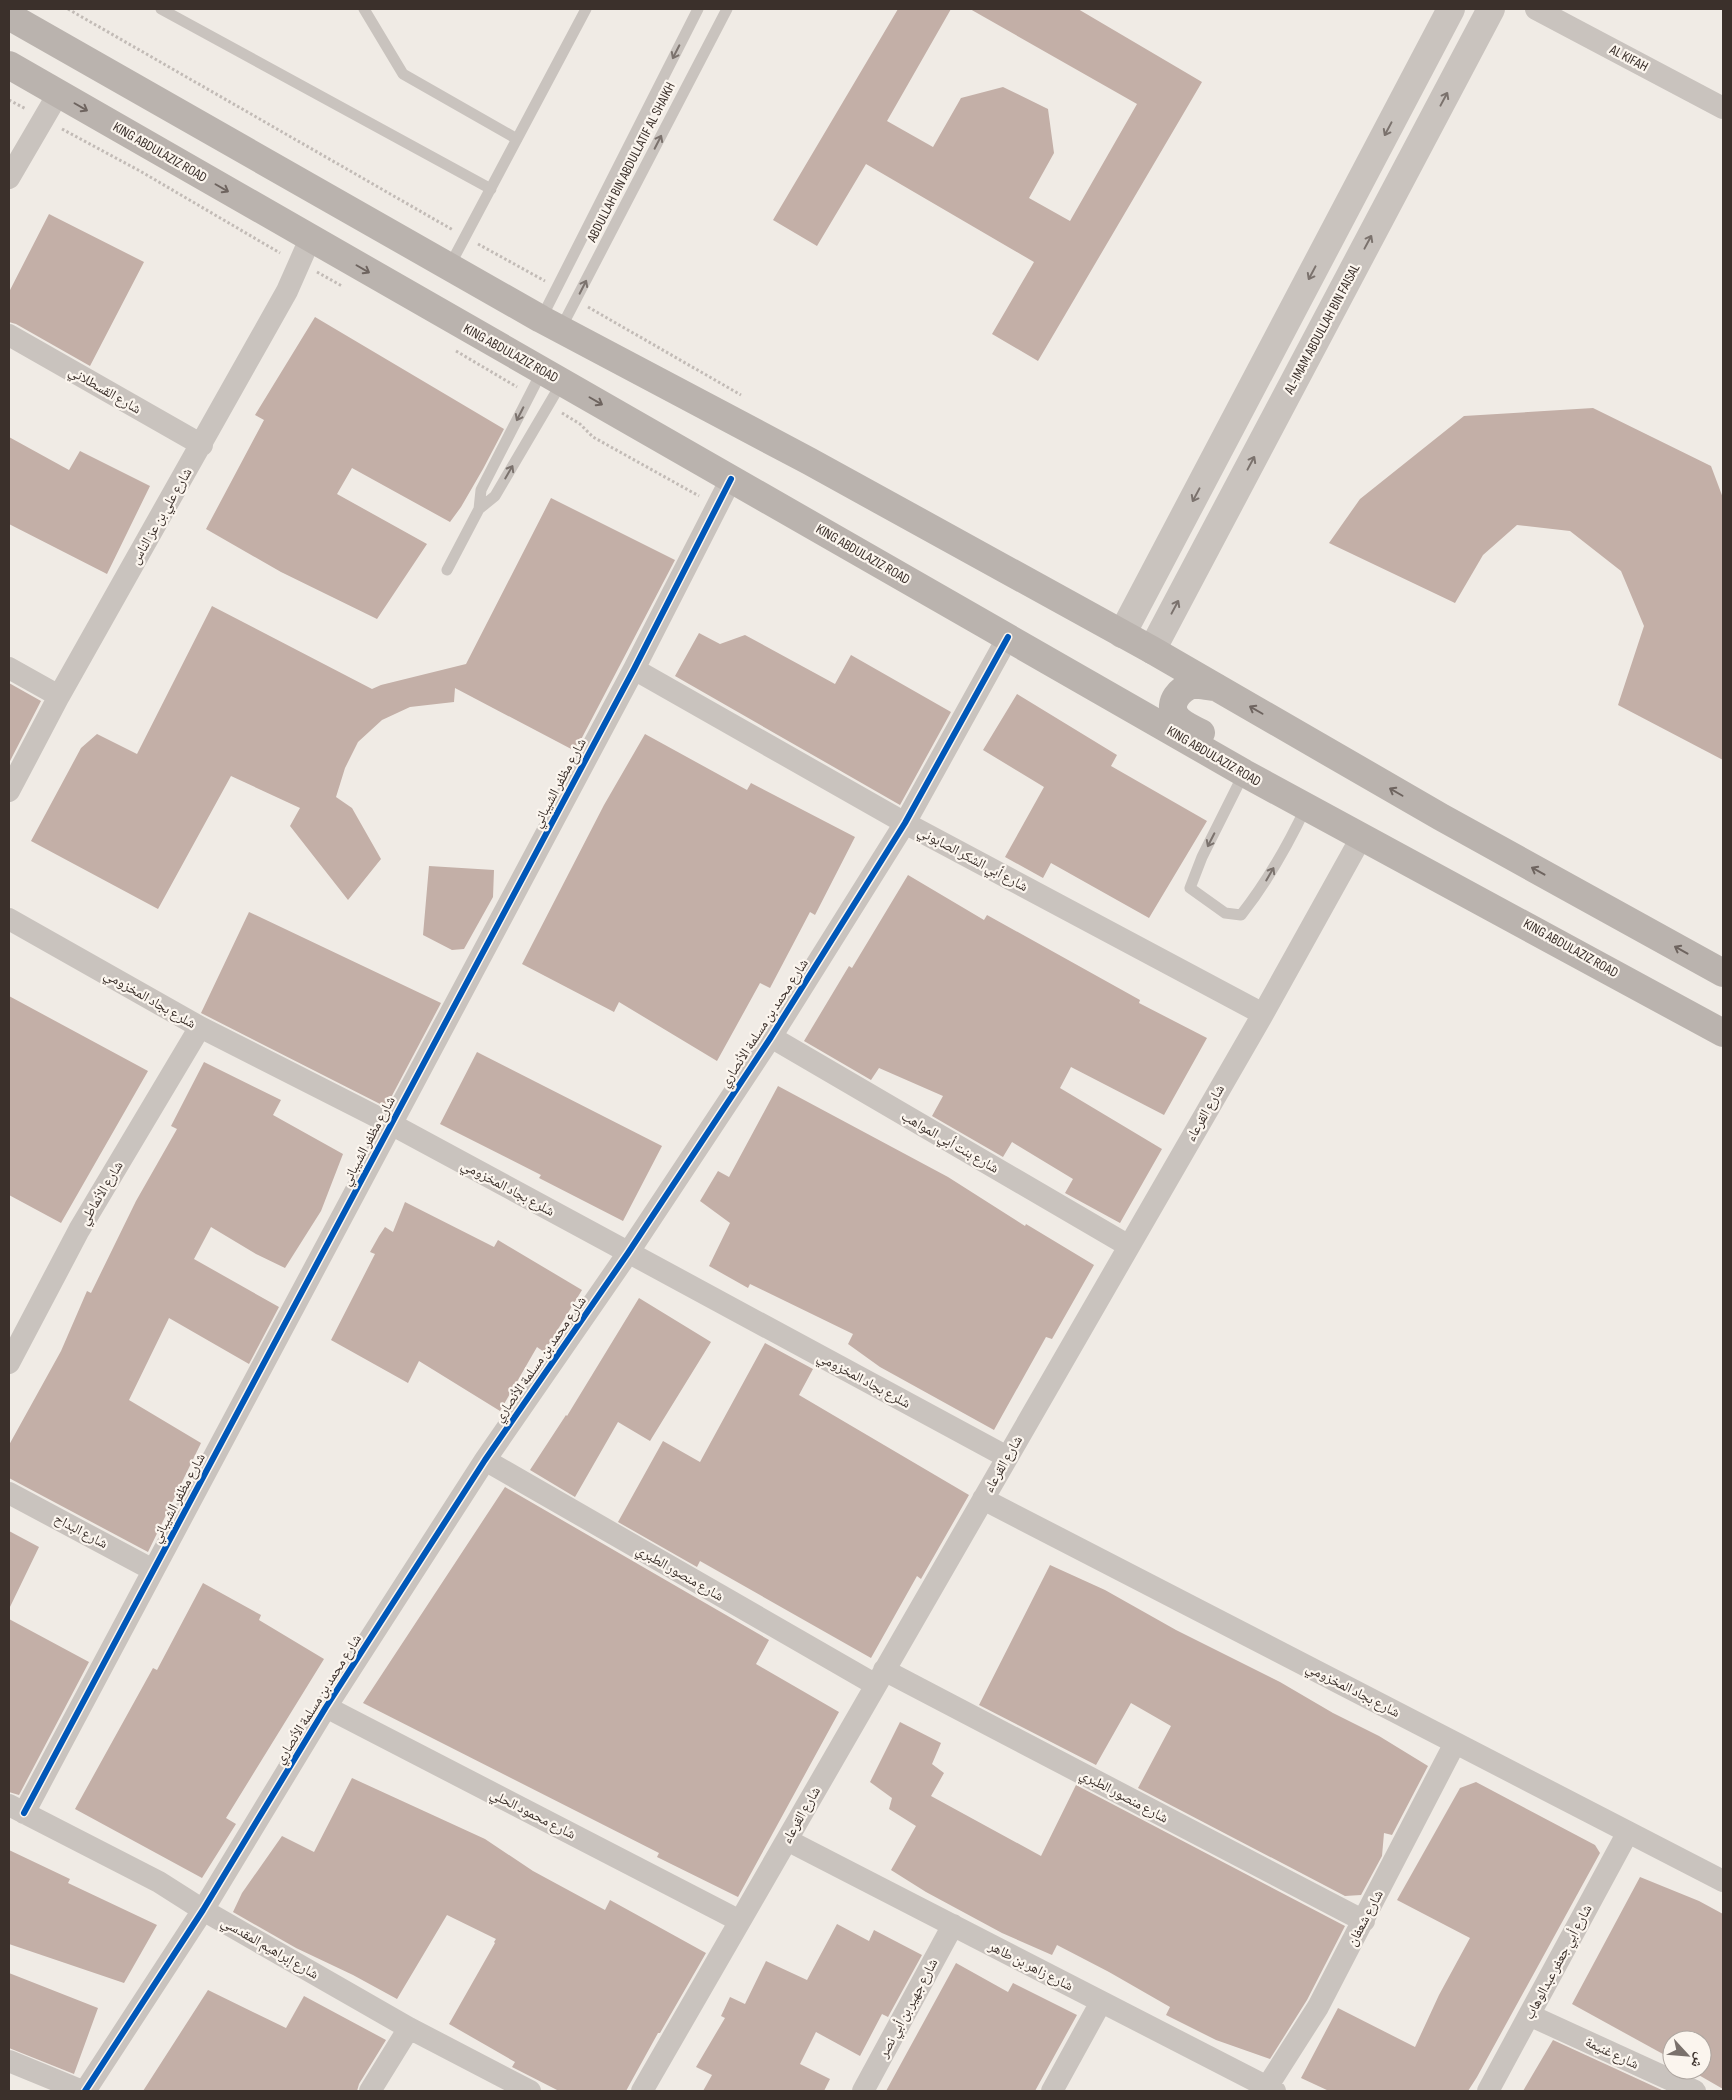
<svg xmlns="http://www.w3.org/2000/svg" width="1732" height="2100" font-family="'Sofia Sans Condensed','Noto Naskh Arabic',sans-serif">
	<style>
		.building { fill: #c3afa7 }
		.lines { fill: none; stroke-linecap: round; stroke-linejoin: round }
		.path { stroke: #c2bbb6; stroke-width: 3; stroke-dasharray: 2.5 2.5; stroke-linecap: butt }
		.service { stroke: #c9c3be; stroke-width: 11 }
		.minor { stroke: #c9c3be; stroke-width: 22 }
		.tertiary { stroke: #c9c3be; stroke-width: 28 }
		.secondary { stroke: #bab3ae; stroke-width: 28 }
		.cycleway-casing { stroke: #fbf5ee; stroke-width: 9 }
		.cycleway { stroke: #0057b8; stroke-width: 6 }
		.oneway { stroke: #7b726d }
		.oneway2 { stroke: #6e645f }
		.labels { text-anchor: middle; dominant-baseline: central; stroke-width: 4.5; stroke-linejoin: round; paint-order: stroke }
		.street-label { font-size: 14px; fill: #3b302b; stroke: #fbf5ee }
	</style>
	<rect width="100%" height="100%" fill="#f0ebe5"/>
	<!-- building -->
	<path class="building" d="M898,9H951L887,121L933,147L961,98L1003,87L1048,109L1054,153L1029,198L1070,221L1137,104L970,9H1078L1202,82L1038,361L992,334L1034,262L866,164L817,246L773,220Z
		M49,214L144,262L90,366L16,324L9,322V292Z
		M315,317L504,429L483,469L461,507L450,522L352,468L337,494L427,544L377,619L281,572L206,529L264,420L255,415Z
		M1593,408L1711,466L1723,498V760L1618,705L1644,626L1621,571L1570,531L1517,525L1483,555L1455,603L1329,543L1360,499L1464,416Z
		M9,437L69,470L80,451L150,486L107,574L9,524Z
		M551,498L675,560L575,751L455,688L454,702L410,707L382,720L358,742L345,768L336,797L352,808L381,859L348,900L290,826L300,808L231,776L158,909L31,841L81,748L97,734L137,754L212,606L372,689L381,685L466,664Z
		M699,633L720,644L745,635L835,684L851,655L951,712L900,805L675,676Z
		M9,683L41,701L9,763Z
		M1017,694L1117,755L1111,766L1207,821L1149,918L1051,863L1043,878L1005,857L1044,787L983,750Z
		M645,734L747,790L751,783L855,837L815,915L810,912L770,988L760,983L717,1061L619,1002L614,1012L522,964L604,805Z
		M429,866L494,870L493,897L464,949L452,950L423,935Z
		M908,875L984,920L987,915L1140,1000L1139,1003L1207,1038L1164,1115L1071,1067L1060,1088L1162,1149L1120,1223L1065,1193L1073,1179L1012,1142L1003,1157L932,1116L943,1096L879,1068L871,1080L804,1041L849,966L852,968Z
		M249,912L441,1003L386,1107L201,1013Z
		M9,996L148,1071L61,1223L9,1195Z
		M477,1052L662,1146L623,1221L539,1178L541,1175L440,1124Z
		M204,1062L281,1100L273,1115L343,1154L321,1211L285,1268L256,1254L211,1227L194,1259L279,1307L249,1364L169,1318L129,1400L201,1443L148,1552L9,1478V1445L61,1351L87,1291L91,1293L136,1201L177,1129L171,1126Z
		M778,1086L948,1177L1025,1226L1026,1224L1094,1265L1052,1339L1046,1337L994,1430L880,1367L848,1344L853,1334L750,1284L748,1288L709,1266L730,1223L700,1201L718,1171L729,1177Z
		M405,1202L494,1247L498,1240L582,1290L544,1352L537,1347L500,1411L419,1361L408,1383L331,1340L375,1254L370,1252L379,1236L385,1227L393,1232Z
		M639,1298L711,1342L650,1441L618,1422L575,1497L530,1470L566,1415L567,1416Z
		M765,1343L813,1369L799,1395L969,1495L921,1579L917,1576L871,1658L700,1561L697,1567L618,1522L663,1441L700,1462Z
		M505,1487L769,1640L756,1664L839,1712L738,1897L657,1857L659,1853L363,1703Z
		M9,1531L39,1547L9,1609Z
		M1050,1565L1105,1590L1176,1630L1280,1682L1333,1713L1379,1736L1428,1766L1392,1835L1384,1833L1382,1856L1361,1895L1345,1896L1138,1788L1171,1726L1131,1703L1096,1765L979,1705Z
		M203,1583L261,1615L259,1620L324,1659L226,1818L236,1824L202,1878L75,1809L153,1668L157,1670Z
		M9,1619L89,1662L19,1795L9,1792Z
		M900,1722L941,1743L932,1764L944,1773L931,1796L1041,1856L1076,1785L1345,1926L1307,2000L1270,2059L1216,2040L1166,2015L1170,2007L1109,1972L1057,1945L1052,1955L1002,1933L926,1892L891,1870L916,1826L889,1809L892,1798L870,1782Z
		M352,1778L485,1839L533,1871L605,1910L610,1900L706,1953L660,2033H658L626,2091H559L512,2067L515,2062L449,2024L495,1943L494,1942L496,1939L447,1915L397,1999L353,1975L296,1948L233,1912L242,1893L282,1836L314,1852Z
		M1476,1782L1595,1845L1600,1853L1477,2077L1468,2091H1329L1301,2078L1338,2008L1415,2047L1439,1995L1470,1938L1397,1900L1460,1788Z
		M9,1850L70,1879L68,1883L157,1925L124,1983L9,1944Z
		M1640,1877L1699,1901L1723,1914V2089L1690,2070H1702V2040H1672V2059L1572,2004Z
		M837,1924L869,1941L874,1930L922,1955L888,2017L882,2014L860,2056L816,2032L800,2064L830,2079L824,2091H703L712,2075L696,2067L725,2018L721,2016L730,1997L745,2004L766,1961L807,1980Z
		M956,1963L1008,1992L1013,1983L1077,2015L1035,2091H886Z
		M9,1973L98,2008L74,2074L9,2048Z
		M208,1990L286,2028L304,1996L386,2040L359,2084L357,2091H143Z
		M1553,2040L1664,2091H1523Z"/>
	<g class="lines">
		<!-- path -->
		<path class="path" d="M68,9L453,230
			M9,100L26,109
			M62,129L140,171L280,253
			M478,244L545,281
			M317,272L342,286
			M588,307L741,395
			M456,351L517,387
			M562,413L580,424L593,437L699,496"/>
		<!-- service -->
		<path class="service" d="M161,9L491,189
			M364,9L403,74L517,139
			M449,267L586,9
			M541,319L698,9
			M560,330L727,9
			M479,509L495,496L562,382
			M447,570L479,509L481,490L542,371
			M1244,773L1202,857L1190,888L1225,913L1241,915C1267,882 1288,845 1306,807"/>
		<!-- minor -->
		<path class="minor" d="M1536,9L1723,108
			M9,178L58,94
			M9,335L202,445
			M9,668L59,696
			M634,669L905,823L1263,1014
			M9,791L59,696L260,339L287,291L310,239
			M9,919L200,1027L391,1124L1007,1457
			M771,1037L1129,1246
			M9,1363L79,1230L200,1027
			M485,1460L876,1685
			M9,1493L153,1570
			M983,1499L1723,1881
			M884,1670L1364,1921
			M326,1707L740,1921
			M9,1805L159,1882L203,1910L409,2028L530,2091
			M24,1813L634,669L731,479
			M787,1840L1275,2091
			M1529,2015L1695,2091
			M9,2061L82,2091
			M1267,2087L1318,2007L1455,1743
			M85,2091L203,1910L326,1707L485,1460L628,1253L771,1037L905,823L1008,637
			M370,2091L409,2028
			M642,2091L1263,1014L1362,836
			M863,2091L953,1925
			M1052,2091L1101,2002
			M1488,2091L1628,1832"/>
		<!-- tertiary -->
		<path class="tertiary" d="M1122,634L1451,9
			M1152,650L1491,9"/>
		<!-- secondary -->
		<path class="secondary" d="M9,16L541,319L809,461L1152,650L1441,817L1723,973
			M9,65L1244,773L1723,1033
			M1201,733C1192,728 1180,724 1175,715C1168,702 1180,689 1192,685C1199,684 1209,687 1216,687"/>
		<defs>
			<path id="cycleway" d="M24,1813L634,669L731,479
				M85,2091L203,1910L326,1707L485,1460L628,1253L771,1037L905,823L1008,637"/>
		</defs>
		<!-- cycleway casing -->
		<use href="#cycleway" class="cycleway-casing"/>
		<!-- cycleway -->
		<use href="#cycleway" class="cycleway"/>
	</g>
	<!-- one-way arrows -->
	<defs><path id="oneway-shaft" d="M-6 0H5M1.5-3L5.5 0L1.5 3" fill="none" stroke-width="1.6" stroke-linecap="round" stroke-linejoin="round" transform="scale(1.25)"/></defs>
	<g class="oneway">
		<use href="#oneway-shaft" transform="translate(676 52) rotate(117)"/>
		<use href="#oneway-shaft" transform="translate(1444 99) rotate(-62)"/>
		<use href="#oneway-shaft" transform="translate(1388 129) rotate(118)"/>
		<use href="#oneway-shaft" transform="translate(658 142) rotate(-63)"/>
		<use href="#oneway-shaft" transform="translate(1368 242) rotate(-62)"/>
		<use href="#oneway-shaft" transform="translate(1312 273) rotate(118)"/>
		<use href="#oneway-shaft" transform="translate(583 287) rotate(-63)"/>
		<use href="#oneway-shaft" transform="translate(520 414) rotate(117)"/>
		<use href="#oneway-shaft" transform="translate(1251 463) rotate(-62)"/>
		<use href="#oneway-shaft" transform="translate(509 472) rotate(-60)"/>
		<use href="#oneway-shaft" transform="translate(1196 495) rotate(118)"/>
		<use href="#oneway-shaft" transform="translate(1175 607) rotate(-62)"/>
		<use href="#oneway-shaft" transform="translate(1211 840) rotate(117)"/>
		<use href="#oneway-shaft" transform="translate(1270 874) rotate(-60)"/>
	</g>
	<g class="oneway2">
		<use href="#oneway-shaft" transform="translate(81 107) rotate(30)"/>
		<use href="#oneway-shaft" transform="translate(222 188) rotate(30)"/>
		<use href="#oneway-shaft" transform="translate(363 269) rotate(30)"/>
		<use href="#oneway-shaft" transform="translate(596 401) rotate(30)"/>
		<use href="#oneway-shaft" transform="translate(1256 710) rotate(-150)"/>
		<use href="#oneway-shaft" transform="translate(1396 792) rotate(-150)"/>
		<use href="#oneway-shaft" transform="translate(1538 871) rotate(-151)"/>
		<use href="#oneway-shaft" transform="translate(1681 950) rotate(-151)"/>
	</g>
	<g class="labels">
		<!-- street labels -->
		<g class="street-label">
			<text transform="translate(1629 58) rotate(28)">AL KIFAH</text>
			<text transform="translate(160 152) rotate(30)">KING ABDULAZIZ ROAD</text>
			<text transform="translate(631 162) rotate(-63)">ABDULLAH BIN ABDULLATIF AL SHAIKH</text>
			<text transform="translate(1322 329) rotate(-62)">AL-IMAM ABDULLAH BIN FAISAL</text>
			<text transform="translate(511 353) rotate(29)">KING ABDULAZIZ ROAD</text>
			<text transform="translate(105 390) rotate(30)">شارع القسطلاني</text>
			<text transform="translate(161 516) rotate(-60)">شارع علي بن عز الناس</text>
			<text transform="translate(863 554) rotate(30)">KING ABDULAZIZ ROAD</text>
			<text transform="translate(1214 756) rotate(30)">KING ABDULAZIZ ROAD</text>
			<text transform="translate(559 783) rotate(-62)">شارع مظفر الشيباني</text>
			<text transform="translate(973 859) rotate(28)">شارع أبي الشكر الصابوني</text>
			<text transform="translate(1571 948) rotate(29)">KING ABDULAZIZ ROAD</text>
			<text transform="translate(150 999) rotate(30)">شلرع بجاد المخزومي</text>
			<text transform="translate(764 1023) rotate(-57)">شارع محمد بن مسلمة الأنصاري</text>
			<text transform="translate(1205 1113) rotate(-60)">شارع القرعاء</text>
			<text transform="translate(368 1141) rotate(-62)">شارع مظفر الشيباني</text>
			<text transform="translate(950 1142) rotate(30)">شارع بنت أبي المواهب</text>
			<text transform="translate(508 1188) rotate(28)">شلرع بجاد المخزومي</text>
			<text transform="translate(101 1193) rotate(-59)">شارع الأنماطي</text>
			<text transform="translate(540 1359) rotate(-55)">شارع محمد بن مسلمة الأنصاري</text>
			<text transform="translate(864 1380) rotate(28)">شلرع بجاد المخزومي</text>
			<text transform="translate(1003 1464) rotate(-60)">شارع القرعاء</text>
			<text transform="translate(178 1498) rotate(-62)">شارع مظفر الشيباني</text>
			<text transform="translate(81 1531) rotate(28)">شارع البداح</text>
			<text transform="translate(680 1573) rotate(30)">شارع منصور الطبري</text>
			<text transform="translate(1353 1690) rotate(27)">شارع بجاد المخزومي</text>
			<text transform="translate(318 1699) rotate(-58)">شارع محمد بن مسلمة الأنصاري</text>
			<text transform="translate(1124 1796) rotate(28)">شارع منصور الطبري</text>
			<text transform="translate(533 1814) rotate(27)">شارع محمود الحلي</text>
			<text transform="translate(801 1815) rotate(-60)">شارع القرعاء</text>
			<text transform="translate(1365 1918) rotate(-62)">شارع شعفان</text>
			<text transform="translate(270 1948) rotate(30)">شارع إبراهيم المقدسي</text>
			<text transform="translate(1558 1962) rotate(-62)">شارع أبي جعفر عبدالوهاب</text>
			<text transform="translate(1031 1966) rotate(27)">شارع زاهر بن طاهر</text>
			<text transform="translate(908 2008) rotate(-62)">شارع جهير بن أبي نصر</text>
			<text transform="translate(1612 2053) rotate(25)">شارع غنيمة</text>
		</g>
	</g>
	<!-- border -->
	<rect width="1732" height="2100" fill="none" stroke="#3b302b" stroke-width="20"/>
	<!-- north arrow -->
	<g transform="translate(1687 2055) rotate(116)"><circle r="24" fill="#fbf5ee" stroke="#aea6a0"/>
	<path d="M0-4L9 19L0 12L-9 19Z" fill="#7a716c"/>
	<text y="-8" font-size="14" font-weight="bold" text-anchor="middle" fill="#3b302b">ش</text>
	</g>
</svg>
